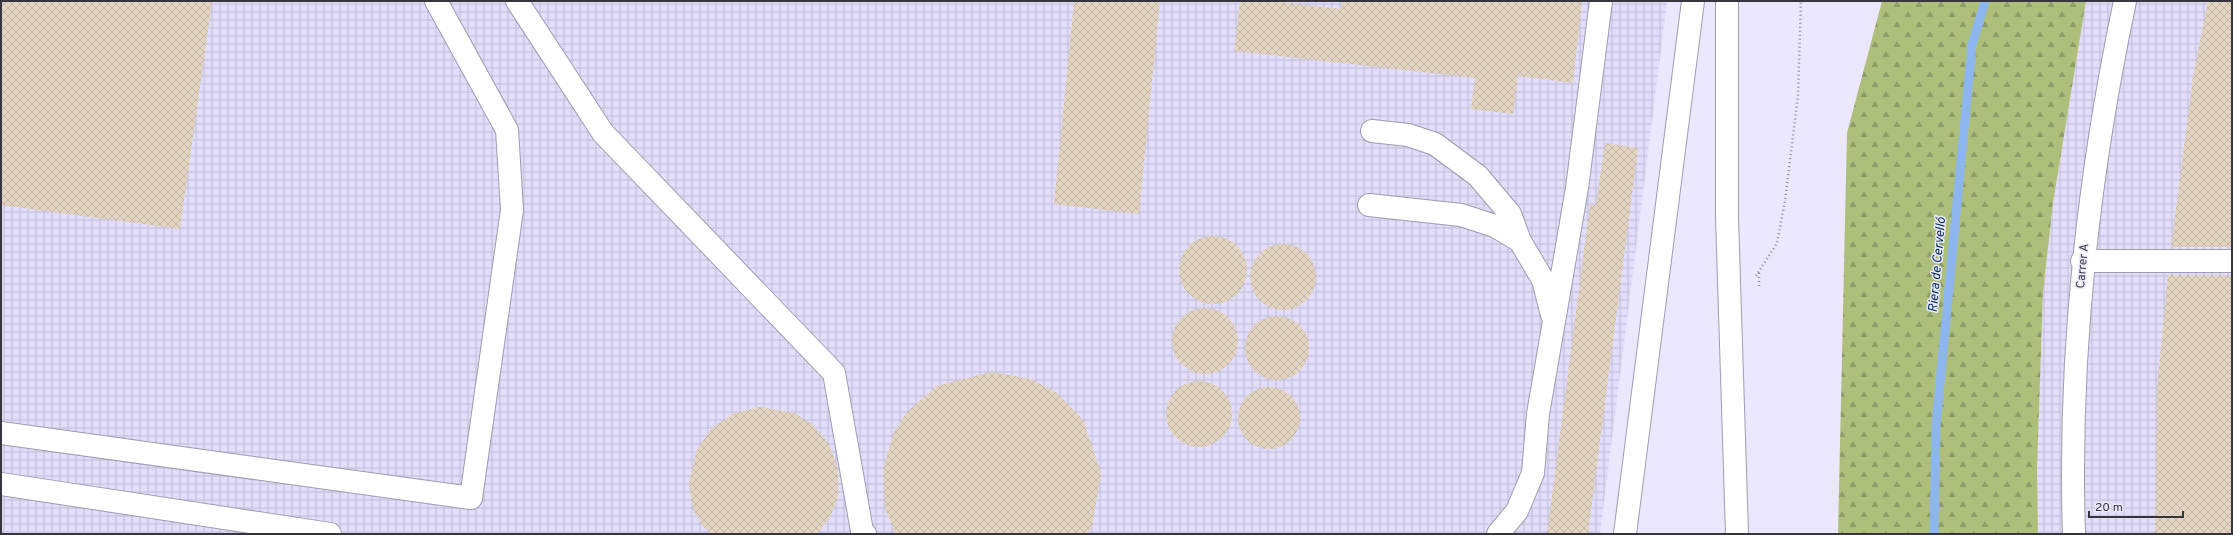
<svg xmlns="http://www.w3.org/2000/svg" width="2233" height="535" font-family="Overpass,sans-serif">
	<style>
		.industrial { fill: url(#industrial-grid) }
		.forest { fill: url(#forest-firs) }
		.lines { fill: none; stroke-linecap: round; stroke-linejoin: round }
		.stream { stroke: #8db6ee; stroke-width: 9 }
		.building { fill: url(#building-cross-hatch) }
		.minor-casing { stroke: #9f9cb0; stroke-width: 24 }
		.major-casing { stroke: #9f9cb0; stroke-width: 24 }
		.path { stroke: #8f8d9c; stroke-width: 2.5; stroke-dasharray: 1 3; stroke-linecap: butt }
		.minor { stroke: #fff; stroke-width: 22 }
		.major { stroke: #fff; stroke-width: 22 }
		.labels { text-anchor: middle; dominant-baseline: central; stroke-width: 3; stroke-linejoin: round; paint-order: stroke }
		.street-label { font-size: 12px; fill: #37363e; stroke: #ebe8fd }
		.water-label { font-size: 13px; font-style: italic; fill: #002959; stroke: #ebe8fd }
	</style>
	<defs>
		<pattern id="industrial-grid" width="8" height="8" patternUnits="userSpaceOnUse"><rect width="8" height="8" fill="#e1ddfa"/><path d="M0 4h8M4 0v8" fill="none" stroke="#c2bed7"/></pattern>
		<pattern id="forest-firs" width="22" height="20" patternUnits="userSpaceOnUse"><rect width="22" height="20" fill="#aebf7c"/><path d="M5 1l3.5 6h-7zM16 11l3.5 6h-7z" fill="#8e9c67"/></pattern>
		<pattern id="building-cross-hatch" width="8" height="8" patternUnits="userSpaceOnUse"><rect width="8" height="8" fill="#e3d4c2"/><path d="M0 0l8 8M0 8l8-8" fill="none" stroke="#c3b7a8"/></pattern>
	</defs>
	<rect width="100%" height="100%" fill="#ebe8fd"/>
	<!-- industrial -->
	<path class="industrial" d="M1,1H1667L1600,534H1Z
		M2086,1H2232V534H2038L2037,469L2043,293L2053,203Z"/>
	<!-- forest -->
	<path class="forest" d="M1882,1H2086L2053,203L2043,293L2037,469L2038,534H1838L1847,133Z"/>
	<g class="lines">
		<!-- stream -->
		<path class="stream" d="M1934,534L1936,425L1972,45L1985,1"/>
	</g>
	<!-- building -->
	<path class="building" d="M1,1H212L180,229L1,205Z
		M1074,1H1160L1139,214L1054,204Z
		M1240,1H1270L1341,9L1342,1H1582L1573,83L1518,76L1513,114L1471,109L1475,78L1234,51Z
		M2208,1H2232V247H2171L2193,77Z
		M1605,143L1638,148L1588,534H1547L1590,204L1596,205Z
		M1179 270a34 34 0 1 1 68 0a34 34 0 1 1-68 0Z
		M1250 277a33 33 0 1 1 66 0a33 33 0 1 1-66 0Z
		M2168,275L2232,276V534H2155L2157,387Z
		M1172 341a33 33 0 1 1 66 0a33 33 0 1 1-66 0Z
		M1245 348a32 32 0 1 1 64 0a32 32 0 1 1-64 0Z
		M991,372L1031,379L1057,393L1083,420L1101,473L1092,527L1087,534H896L894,531L885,508L883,470L894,432L908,411L937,386Z
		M1166 414a33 33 0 1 1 66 0a33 33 0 1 1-66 0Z
		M1238 418a31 31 0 1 1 62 0a31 31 0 1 1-62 0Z
		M759,407L794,413L812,424L829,444L838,470V497L831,515L818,534H711L702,525L693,509L689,483L697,449L712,428L733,414Z"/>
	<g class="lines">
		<defs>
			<path id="minor" d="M517,1L603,133L834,373L862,531L865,534
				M1727,1V217L1737,534
				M1372,131L1408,135L1435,144L1478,176L1510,214L1520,241L1543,280L1552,315
				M1369,205L1461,215L1495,226L1520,241
				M2082,261H2232
				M1,433L471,498L512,210L507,130L436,1
				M1,484L330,534
				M1498,534L1517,511L1533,473L1538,414L1577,188L1601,1
				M2074,534C2068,354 2088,177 2125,1"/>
			<path id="major" d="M1625,534L1693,1"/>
		</defs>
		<!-- minor casing -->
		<use href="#minor" class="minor-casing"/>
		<!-- major casing -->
		<use href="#major" class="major-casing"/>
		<!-- path -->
		<path class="path" d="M1756,276L1777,243L1785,201L1798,95L1801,1
			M1759,286V273"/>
		<!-- minor -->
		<use href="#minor" class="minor"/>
		<!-- major -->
		<use href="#major" class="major"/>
	</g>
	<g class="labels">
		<!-- street labels -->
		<g class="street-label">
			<text transform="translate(2083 266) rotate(-85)">Carrer A</text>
		</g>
		<!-- water labels -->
		<g class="water-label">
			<text transform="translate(1938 265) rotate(-85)">Riera de Cervelló</text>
		</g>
	</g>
	<!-- border -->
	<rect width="2233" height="535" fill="none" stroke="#37363e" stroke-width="4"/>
	<!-- scale -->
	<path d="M2089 511v6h94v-6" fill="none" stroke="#37363e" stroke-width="2"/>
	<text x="2095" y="511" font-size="12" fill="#37363e" stroke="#ebe8fd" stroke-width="3" paint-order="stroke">20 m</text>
</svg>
